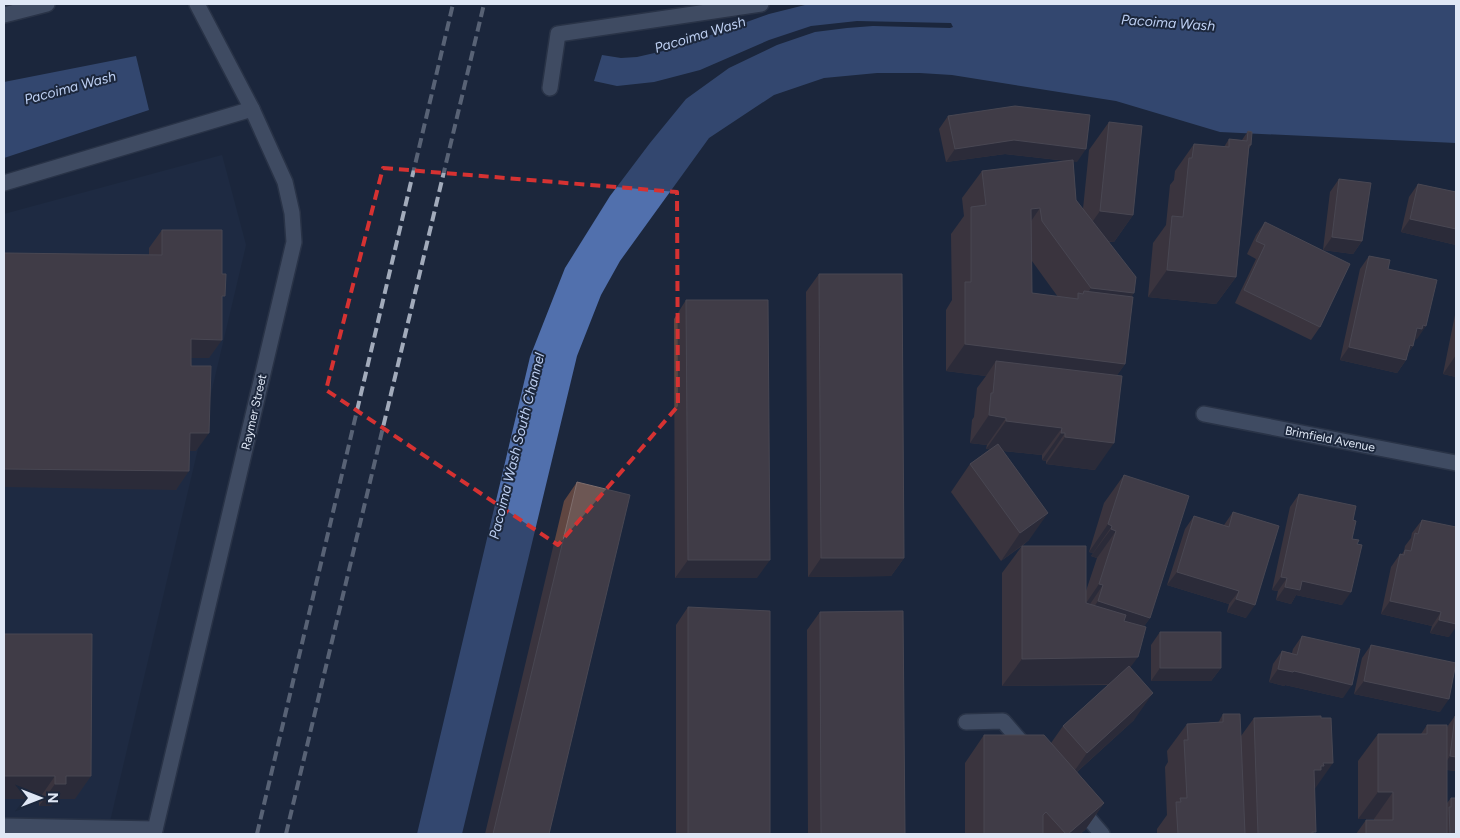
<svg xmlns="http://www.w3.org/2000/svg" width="1460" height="838" font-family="Figtree,sans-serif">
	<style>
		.built { fill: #22304a }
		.water { fill: #5170ad }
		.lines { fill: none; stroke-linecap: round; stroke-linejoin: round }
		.service-casing { stroke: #3a4355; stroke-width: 18 }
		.minor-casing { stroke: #3a4355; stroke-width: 18 }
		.tertiary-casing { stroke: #3a4355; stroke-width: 18 }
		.service { stroke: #6b7891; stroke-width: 15 }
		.minor { stroke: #6b7891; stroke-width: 15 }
		.tertiary { stroke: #6b7891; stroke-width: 15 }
		.rail { stroke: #a2abbb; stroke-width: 4; stroke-dasharray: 10 5; stroke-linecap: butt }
		.wall { fill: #604641; fill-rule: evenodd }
		.shaded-wall { fill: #3f3237 }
		.building { fill: #6d5754; stroke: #7f6e6d }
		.marked { fill: none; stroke: #d63232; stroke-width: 4; stroke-dasharray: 10 6; stroke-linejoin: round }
		.labels { text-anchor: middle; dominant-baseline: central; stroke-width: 4; stroke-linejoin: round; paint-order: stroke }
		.street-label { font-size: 12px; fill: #dfe7f5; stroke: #1c273c }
		.water-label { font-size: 14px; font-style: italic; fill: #bed0f3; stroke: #1c273c }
	</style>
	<rect width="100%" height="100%" fill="#1c273c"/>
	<!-- built -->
	<path class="built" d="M222,155L246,245L107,834H4V214Z"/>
	<!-- water -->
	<path class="water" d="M809,4H1456V143L1220,132L1116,101L952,75L920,73H877L824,78L774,95L709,138L620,261L601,295L577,356L462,834H417L530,357L565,268L610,196L650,143L686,99L729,68L777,45L815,32L847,28L873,26L950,28L953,27L951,23L857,21L811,26L769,40L700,70L654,82L617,86L594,81L602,55L621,58L637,57L672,49L769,14Z
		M136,56L149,110L4,158V82Z"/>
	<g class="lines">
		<defs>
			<path id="service" d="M550,88L558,34L761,4
				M4,183L252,109
				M966,722L1003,721L1029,751
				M1079,807L1102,834
				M4,826L155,829"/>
			<path id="minor" d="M1204,414L1456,463"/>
			<path id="tertiary" d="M4,15L47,4
				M154,834L294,242L292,213L285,182L252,109L197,4"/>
		</defs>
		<!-- service casing -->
		<use href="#service" class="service-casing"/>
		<!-- minor casing -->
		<use href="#minor" class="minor-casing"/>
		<!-- tertiary casing -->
		<use href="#tertiary" class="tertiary-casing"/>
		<!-- service -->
		<use href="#service" class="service"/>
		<!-- minor -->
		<use href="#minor" class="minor"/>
		<!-- tertiary -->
		<use href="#tertiary" class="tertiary"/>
		<!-- rail -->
		<path class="rail" d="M257,834L453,4
			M286,834L484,4"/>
	</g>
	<!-- wall -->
	<path class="wall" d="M948,116L1077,162L1073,161L1076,200L1083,209L1089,150L1109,122L1133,215L1114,242H1109L1132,297L1125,364L1117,375L1095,470L1046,464V461L1042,460V455L1003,451L1029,540L1022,546L1086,591L1097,558L1091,556L1093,553L1089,552L1104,503L1124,475L1150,618L1144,626L1130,668L1134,720L1077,772L1104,803L1085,830L1080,834H965V763L984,735L1051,743L1063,726L1108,685L1002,686V573L1022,546L1001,561L951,492L970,464L990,449H986L987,445L970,443L972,420L974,417L977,388L986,376L946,371V310L952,300L951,234L964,216L962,198L982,171L1067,161L1005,154L946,162L939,129ZM1032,261L1058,297L1032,293Z
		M1248,131L1251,145L1249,149L1236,277L1216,304L1148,297L1153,243L1166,225L1170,185L1174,180L1175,171L1194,144L1224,147L1229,139L1242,140Z
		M1339,179L1362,241L1353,254L1323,250L1330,192Z
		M1418,184L1456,192V245L1401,232L1409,197Z
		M1265,222L1320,327L1311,340L1235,303L1256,259L1247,254L1256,235Z
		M162,230L222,301L209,358H191L196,451H190L176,490L149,255V248Z
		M1369,256L1417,339H1416L1414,340L1413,346L1408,353L1406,360L1397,373L1340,360L1360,269Z
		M819,274L904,558L891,576L808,577L806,292Z
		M686,300L757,578H675L674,319Z
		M1456,310V377L1443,374Z
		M577,482L549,834H485L564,501Z
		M1299,494L1353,520L1352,539L1342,605L1296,595L1291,604L1276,600L1278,591L1272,590L1290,507Z
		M1233,512L1246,618L1227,612L1229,604L1167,585L1185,529L1194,516L1224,525Z
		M1422,520L1449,637L1430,633L1432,626L1381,614L1391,567L1400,554H1402L1404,551L1405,546L1411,538L1412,533Z
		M688,607L770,834H676V625Z
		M820,612L905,834H808L807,630Z
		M1160,632L1221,668L1211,681H1151V645Z
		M4,634L75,799H56L51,806H39V799H4Z
		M1302,636L1343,698L1285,685L1284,686L1269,682L1273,664L1282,651L1292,653L1293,649Z
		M1371,645L1440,712L1354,694L1362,658Z
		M1223,714L1241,736L1254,718L1315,788L1314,834H1157V829L1167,815L1165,767L1168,762L1167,751L1187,724L1218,723Z
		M1455,716L1456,771L1447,770V803L1451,798L1456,834H1356L1366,820H1374V819H1358V761L1378,734H1421L1427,725L1447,727Z"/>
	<!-- shaded-wall -->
	<path class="shaded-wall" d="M1014,140L1086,149L1077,162L1005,154L946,162L955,149Z
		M1040,208L1021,236L1031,209Z
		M1100,211L1133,215L1114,242L1080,239Z
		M1410,219L1456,229V245L1401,232Z
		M1332,237L1362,241L1353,254L1323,250Z
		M1167,270L1236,277L1216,304L1148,297Z
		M1091,288L1134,293L1115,321L1072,315Z
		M1423,325L1426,326L1417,339H1416L1413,342L1417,328Z
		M191,339L222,340L209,358H178Z
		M965,344L1125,364L1106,391L996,361L986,376L946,371Z
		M1410,345L1413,346L1404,359Z
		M1349,347L1406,360L1397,373L1340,360Z
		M1456,355V377L1443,374Z
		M989,415L1006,418L987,445L970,443Z
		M1006,421L1062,428L1042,455L986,449Z
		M190,433H209L196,451H177Z
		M1061,433H1065L1046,461L1042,460Z
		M1065,437L1114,443L1095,470L1046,464Z
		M4,469L189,471L176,490L4,487Z
		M1048,513L1029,540L1001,561L1020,533Z
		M1108,524L1112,526L1093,553L1089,552Z
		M1111,529L1116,531L1097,558L1091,556Z
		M821,558H904L891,576L808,577Z
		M688,560H770L757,578H675Z
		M1177,572L1239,591L1229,604L1167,585Z
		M1281,577L1287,578L1278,591L1272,590Z
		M1302,581L1351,592L1342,605L1296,595L1291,604L1276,600L1285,587Z
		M1099,584L1103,585L1084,613L1080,612Z
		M1236,599L1255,605L1246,618L1227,612Z
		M1098,601L1150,618L1131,645L1078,629Z
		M1390,601L1441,612L1432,626L1381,614Z
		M1439,620L1456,624V627L1449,637L1430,633Z
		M1138,657L1118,684L1002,686L1022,659Z
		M1160,668H1221L1211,681H1151Z
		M1278,669L1294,671L1352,685L1343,698L1285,685L1284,686L1269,682Z
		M1364,681L1449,699L1440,712L1354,694Z
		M1153,693L1134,720L1068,780L1087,753Z
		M1450,756L1456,757V771L1441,769Z
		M1323,763H1333L1314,790V770Z
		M4,776H55L39,799H4Z
		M66,776H91L75,799H56L51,806H39L55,784Z
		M1378,792H1393L1374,819H1358Z
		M1104,803L1085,830L1080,834H1068Z"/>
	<!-- building -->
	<path class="building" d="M1015,106L1090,115L1086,149L1014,140L955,149L948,116Z
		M1109,122L1142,126L1133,215L1100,211Z
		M1248,131L1252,132L1251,145H1249L1236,277L1167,270L1172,216L1183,217L1189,158H1192L1194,144L1229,147V139L1247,141Z
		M1073,160L1076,200L1136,277L1134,293L1091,288L1042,221L1040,208L1031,209L1032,293L1078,299V293L1083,294L1084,291L1133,297L1125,364L965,344V282H971V207L986,205L982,171Z
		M1339,179L1371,183L1362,241L1332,237Z
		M1418,184L1456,192V229L1410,219Z
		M1265,222L1350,264L1320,327L1244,290L1265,245L1256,241Z
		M162,230H222V274H226L225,296H222V340L191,339V366H211L209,433H190L189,471L4,469V253L162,255Z
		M1369,256L1390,260L1388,269L1437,280L1426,326L1423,325L1422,329L1417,328L1413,346L1410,345L1406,360L1349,347Z
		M819,274H902L904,558H821Z
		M686,300H768L770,560H688Z
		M996,361L1122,376L1114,443L1065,437V433H1061L1062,428L1006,421V418L989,415L991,393H993Z
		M998,444L1048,513L1020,533L970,464Z
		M1124,475L1189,496L1150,618L1098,601L1103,585L1099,584L1116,531L1111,529L1112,526L1108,524Z
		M577,482L630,495L549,834H493Z
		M1299,494L1356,506L1353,520L1356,521L1352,539L1359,540L1357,544L1362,545L1351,592L1302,581L1300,590L1285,587L1287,578L1281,577Z
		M1233,512L1279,526L1255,605L1236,599L1239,591L1177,572L1194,516L1229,527Z
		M1422,520L1456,527V624L1439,620L1441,612L1390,601L1400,554L1404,555L1405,550L1411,551L1415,533L1418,534Z
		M1022,546H1086V603L1126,615L1124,621L1146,627L1138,657L1022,659Z
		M688,607L770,611V834H688Z
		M903,611L905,834H821L820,612Z
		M1160,632H1221V668H1160Z
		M4,634H92L91,776H66V784H55V776H4Z
		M1302,636L1360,649L1352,685L1294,671L1293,672L1278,669L1282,651L1297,655Z
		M1371,645L1456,663L1449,699L1364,681Z
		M1129,666L1153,693L1087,753L1063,726Z
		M1223,714H1240L1245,834H1178L1176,802H1181L1180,798H1187L1184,740H1188L1187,724L1223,722Z
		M1321,716V718H1331L1333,763H1323L1324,766H1321V770H1314L1316,832H1312V834H1258L1254,718Z
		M1455,716L1456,717V757L1450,756Z
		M1427,725H1447V834H1366V820H1393V792H1378V734H1427Z
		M984,735H1044L1104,803L1068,834H1066L1046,812L1043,815V834H984Z
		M1451,798H1456V834H1450L1449,807H1451Z"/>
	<!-- marked area -->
	<path d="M0 0H1460V838H0ZM383,168L677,192L678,406L558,545L326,390Z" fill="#1c273c" fill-opacity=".55" fill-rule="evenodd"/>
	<path class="marked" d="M383,168L677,192L678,406L558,545L326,390Z"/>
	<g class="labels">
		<!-- street labels -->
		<g class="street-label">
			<text transform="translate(254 412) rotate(-77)">Raymer Street</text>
			<text transform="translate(1330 439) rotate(11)">Brimfield Avenue</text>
		</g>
		<!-- water labels -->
		<g class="water-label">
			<text transform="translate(1168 23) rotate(4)">Pacoima Wash</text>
			<text transform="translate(700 35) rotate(-17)">Pacoima Wash</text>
			<text transform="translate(70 88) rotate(-15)">Pacoima Wash</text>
			<text transform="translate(517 446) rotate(-76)">Pacoima Wash South Channel</text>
		</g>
	</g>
	<!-- border -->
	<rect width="1460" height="838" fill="none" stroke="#dfe7f5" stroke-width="10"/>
	<!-- north arrow -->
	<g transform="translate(40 798) rotate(90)" stroke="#1c273c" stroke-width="4" paint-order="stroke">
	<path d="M0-4L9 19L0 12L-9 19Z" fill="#dfe7f5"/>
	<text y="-8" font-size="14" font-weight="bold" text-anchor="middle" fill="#dfe7f5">N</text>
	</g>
</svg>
